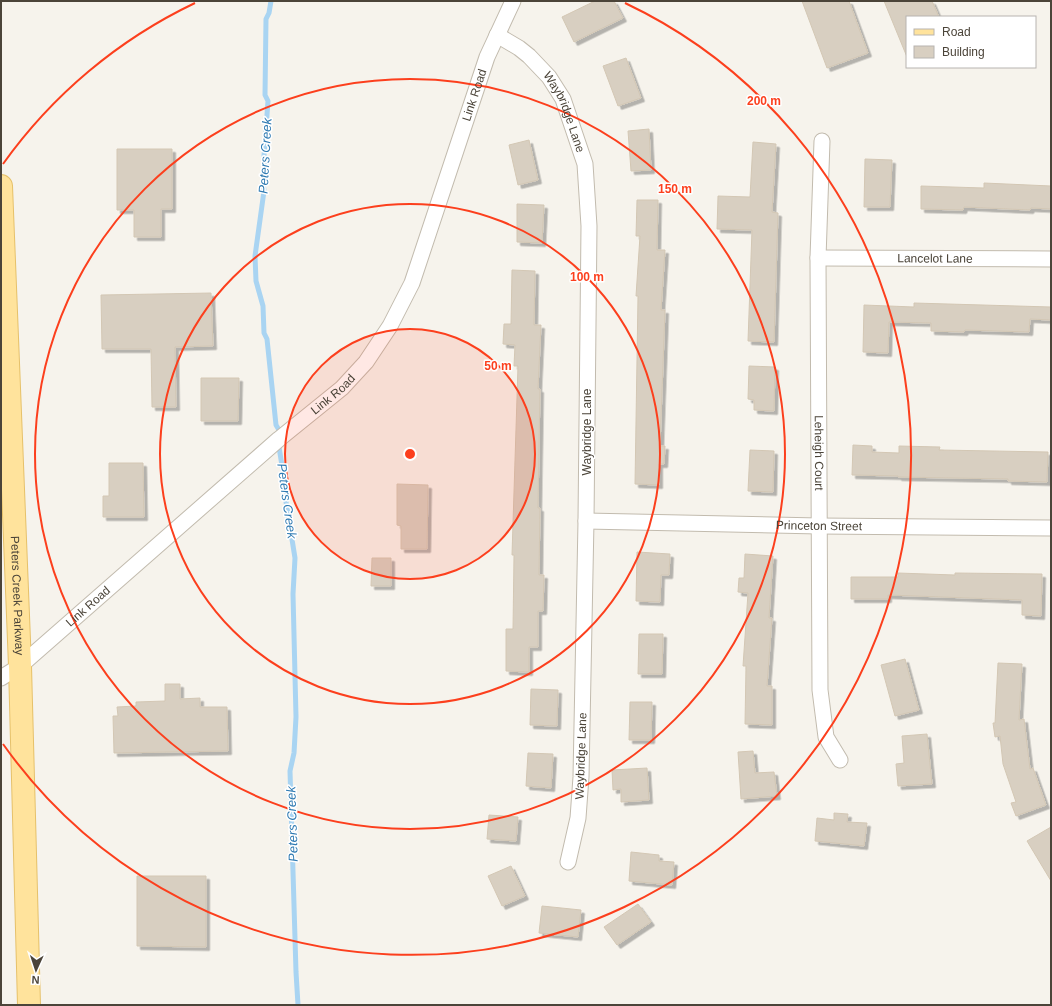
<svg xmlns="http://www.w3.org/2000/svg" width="1052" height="1006" font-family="Helvetica,sans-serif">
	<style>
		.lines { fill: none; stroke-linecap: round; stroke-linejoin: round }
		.stream { stroke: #a9d4f2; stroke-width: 5 }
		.building { fill: #d8cfc1; stroke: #d3c7b4; filter: url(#shadow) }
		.street-casing { stroke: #c2bbae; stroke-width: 17 }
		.primary-casing { stroke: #e6c16a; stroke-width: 24 }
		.street { stroke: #fff; stroke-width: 15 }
		.primary { stroke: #ffe39c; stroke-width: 22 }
		.ring { fill: none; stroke: #fc3f1d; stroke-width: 2 }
		.labels { text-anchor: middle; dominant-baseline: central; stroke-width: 3; stroke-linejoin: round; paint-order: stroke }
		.street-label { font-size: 12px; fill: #4b4439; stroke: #fff }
		.water-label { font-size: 13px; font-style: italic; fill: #2e7ab2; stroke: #fff }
		.centre { fill: #fc3f1d; stroke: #fff; stroke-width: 2 }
		.ring-label { font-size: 12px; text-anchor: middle; font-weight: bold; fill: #fc3f1d; stroke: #fff; stroke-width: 3; stroke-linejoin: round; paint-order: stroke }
	</style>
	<defs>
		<filter id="shadow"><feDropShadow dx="3.5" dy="3.5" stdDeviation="0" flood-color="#0004"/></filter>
	</defs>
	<rect width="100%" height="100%" fill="#f6f3ec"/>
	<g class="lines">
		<!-- stream -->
		<path class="stream" d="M271,1L269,13L266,19L265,95L268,101L264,156L267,175L263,181L264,191L255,256L256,281L263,306L264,333L267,339L276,425L279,430L278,441L286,490V502L295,558L293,594L296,717L294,753L290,771L296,972L298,1005"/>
	</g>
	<!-- building -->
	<path class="building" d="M595,1H614L623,18L574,42L562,17Z
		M802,1H849L868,53L827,68Z
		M884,1H932L939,17H907V57Z
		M626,58L641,98L618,106L603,66Z
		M649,129L651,170L631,171L628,131Z
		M529,140L538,180L518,185L509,145Z
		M753,142L776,144L772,212L778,213L774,342L748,341L752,230L717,229L718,196L750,197Z
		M117,149H172V209H161V237H134V210H117Z
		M865,159L892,160L890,207H864Z
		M984,183L1051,186V209L1031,208L1030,210L964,207L963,210L921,209V186L984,188Z
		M637,200H658L657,250H665L661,310H665L660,446H665L664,464H659V485L635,484L638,296H636L640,236H636Z
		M517,204L544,205L542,243L517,242Z
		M512,270L535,271L534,325H541L538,389H540L538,508H540L539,575H544L543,611H538V647H529V672L506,671V629H513L514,555H512L518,366H514L515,345L503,344L504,324H511Z
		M211,293L213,346L175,347L176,407H152L151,349H102L101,295Z
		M914,303L1051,307V320L1030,319L1029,332L965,330L964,332L931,331V323L889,322L888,353L863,352L864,305L914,307Z
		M749,366L775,367L774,411L754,410V400L748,399Z
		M201,378H239L238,421H201Z
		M853,445L872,446V452L899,453V446L940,447L939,450L1048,452L1047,482L1008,481V479L898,477V476L852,475Z
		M750,450L774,451L773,492L748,491Z
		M109,463H143L144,517H103V496H109Z
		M397,484L428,485L427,549H401V526L397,525Z
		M637,552L670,554L669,575H661L660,602L636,601Z
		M745,554L773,556L769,618H772L767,686H772V725L745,724L746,666H743L748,593L738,592L739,578H744Z
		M372,558H391V586H371Z
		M898,573L955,575V573L1042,574L1041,616L1022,615V600L888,595V599H851V577H898Z
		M639,634H663L662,674H638Z
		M905,659L919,710L895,716L881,665Z
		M998,663L1022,664L1019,720L1024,719L1030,769L1033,768L1046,805L1016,816L1011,803L1016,802L1003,764L1000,736L995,737L993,723H995Z
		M165,684H180V699L200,698V707H227L228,751L114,753L113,716H118L117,707L136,706V702L165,701Z
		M531,689L558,690L557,726L530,725Z
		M630,702H652L651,740H629Z
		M927,734L932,784L898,786L896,764L904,763L902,736Z
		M753,751L755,773L774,772L777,796L741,799L738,752Z
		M528,753L553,754L551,788L526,786Z
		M647,768L649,800L621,802V789L613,790L612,770Z
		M834,813L848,814L847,822L867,823L864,846L815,841L817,818L834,820Z
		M489,815L518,817L516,841L487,839Z
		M1051,827V881L1027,841Z
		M631,852L659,855V861L674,862L672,885L629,881Z
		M511,866L525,896L502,906L488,876Z
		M137,876H206V947L137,946Z
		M638,904L651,922L617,945L604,927Z
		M542,906L581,910L578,937L539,933Z"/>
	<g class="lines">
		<defs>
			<g id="street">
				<path id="s1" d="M497,35L519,48L529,56L549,77L563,99L585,164L589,226L586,521L581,777L578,818L568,862"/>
				<path id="s2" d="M822,141L818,258L820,690L826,737L840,760"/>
				<path id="s3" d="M818,258L1051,259"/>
				<path id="s4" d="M586,521L819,526L1051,528"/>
				<path id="s5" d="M1,678L20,666L279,439L342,388L366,362L390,326L412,283L487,57L513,1"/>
			</g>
			<g id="primary">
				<path id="s6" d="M1,186L20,666L29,1005"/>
			</g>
		</defs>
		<!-- street casing -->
		<use href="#street" class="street-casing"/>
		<!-- primary casing -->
		<use href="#primary" class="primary-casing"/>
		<!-- street -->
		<use href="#street" class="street"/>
		<!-- primary -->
		<use href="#primary" class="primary"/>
	</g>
	<!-- distance rings -->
	<circle cx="410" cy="454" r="125" fill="#fc3f1d" fill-opacity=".12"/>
	<g class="ring">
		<circle cx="410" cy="454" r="125"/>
		<circle cx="410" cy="454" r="250"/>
		<circle cx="410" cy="454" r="375"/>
		<path d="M3 164A500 500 0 0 1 195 3M625 3A500 500 0 1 1 3 744"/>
	</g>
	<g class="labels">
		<!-- street labels -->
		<g class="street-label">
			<text stroke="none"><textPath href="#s5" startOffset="773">Link Road</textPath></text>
			<text stroke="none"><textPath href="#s1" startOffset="106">Waybridge Lane</textPath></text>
			<text stroke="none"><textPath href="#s3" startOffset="117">Lancelot Lane</textPath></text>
			<text stroke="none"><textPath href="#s5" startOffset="437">Link Road</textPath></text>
			<text transform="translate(587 432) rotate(-90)">Waybridge Lane</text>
			<text stroke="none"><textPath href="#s2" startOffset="312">Leheigh Court</textPath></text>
			<text stroke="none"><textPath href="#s4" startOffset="233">Princeton Street</textPath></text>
			<text stroke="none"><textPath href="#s6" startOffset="410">Peters Creek Parkway</textPath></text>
			<text stroke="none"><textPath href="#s5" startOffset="113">Link Road</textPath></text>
			<text transform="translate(581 756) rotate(-88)">Waybridge Lane</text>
		</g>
		<!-- water labels -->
		<g class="water-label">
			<text transform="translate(265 156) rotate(-87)">Peters Creek</text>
			<text transform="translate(287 501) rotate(82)">Peters Creek</text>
			<text transform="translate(292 824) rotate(-92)">Peters Creek</text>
		</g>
	</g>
	<circle cx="410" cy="454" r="6" class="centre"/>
	<g class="ring-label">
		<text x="764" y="105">200 m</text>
		<text x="675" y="193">150 m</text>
		<text x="587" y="281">100 m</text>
		<text x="498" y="370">50 m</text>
	</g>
	<!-- border -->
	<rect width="1052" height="1006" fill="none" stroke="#4b4439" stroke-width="4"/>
	<!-- legend -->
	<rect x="906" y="16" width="130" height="52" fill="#ffffff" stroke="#b7b4b0"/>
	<rect x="914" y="29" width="20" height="6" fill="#ffe39c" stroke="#b7b4b0"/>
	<text x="942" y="36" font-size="12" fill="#4b4439">Road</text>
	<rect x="914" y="46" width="20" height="12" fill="#d8cfc1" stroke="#b7b4b0"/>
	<text x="942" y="56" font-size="12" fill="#4b4439">Building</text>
	<!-- north arrow -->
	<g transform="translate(36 970) rotate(183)" stroke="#ffffff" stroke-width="3" paint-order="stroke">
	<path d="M0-3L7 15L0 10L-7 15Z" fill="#4b4439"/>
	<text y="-6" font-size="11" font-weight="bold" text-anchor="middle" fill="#4b4439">N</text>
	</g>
</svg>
